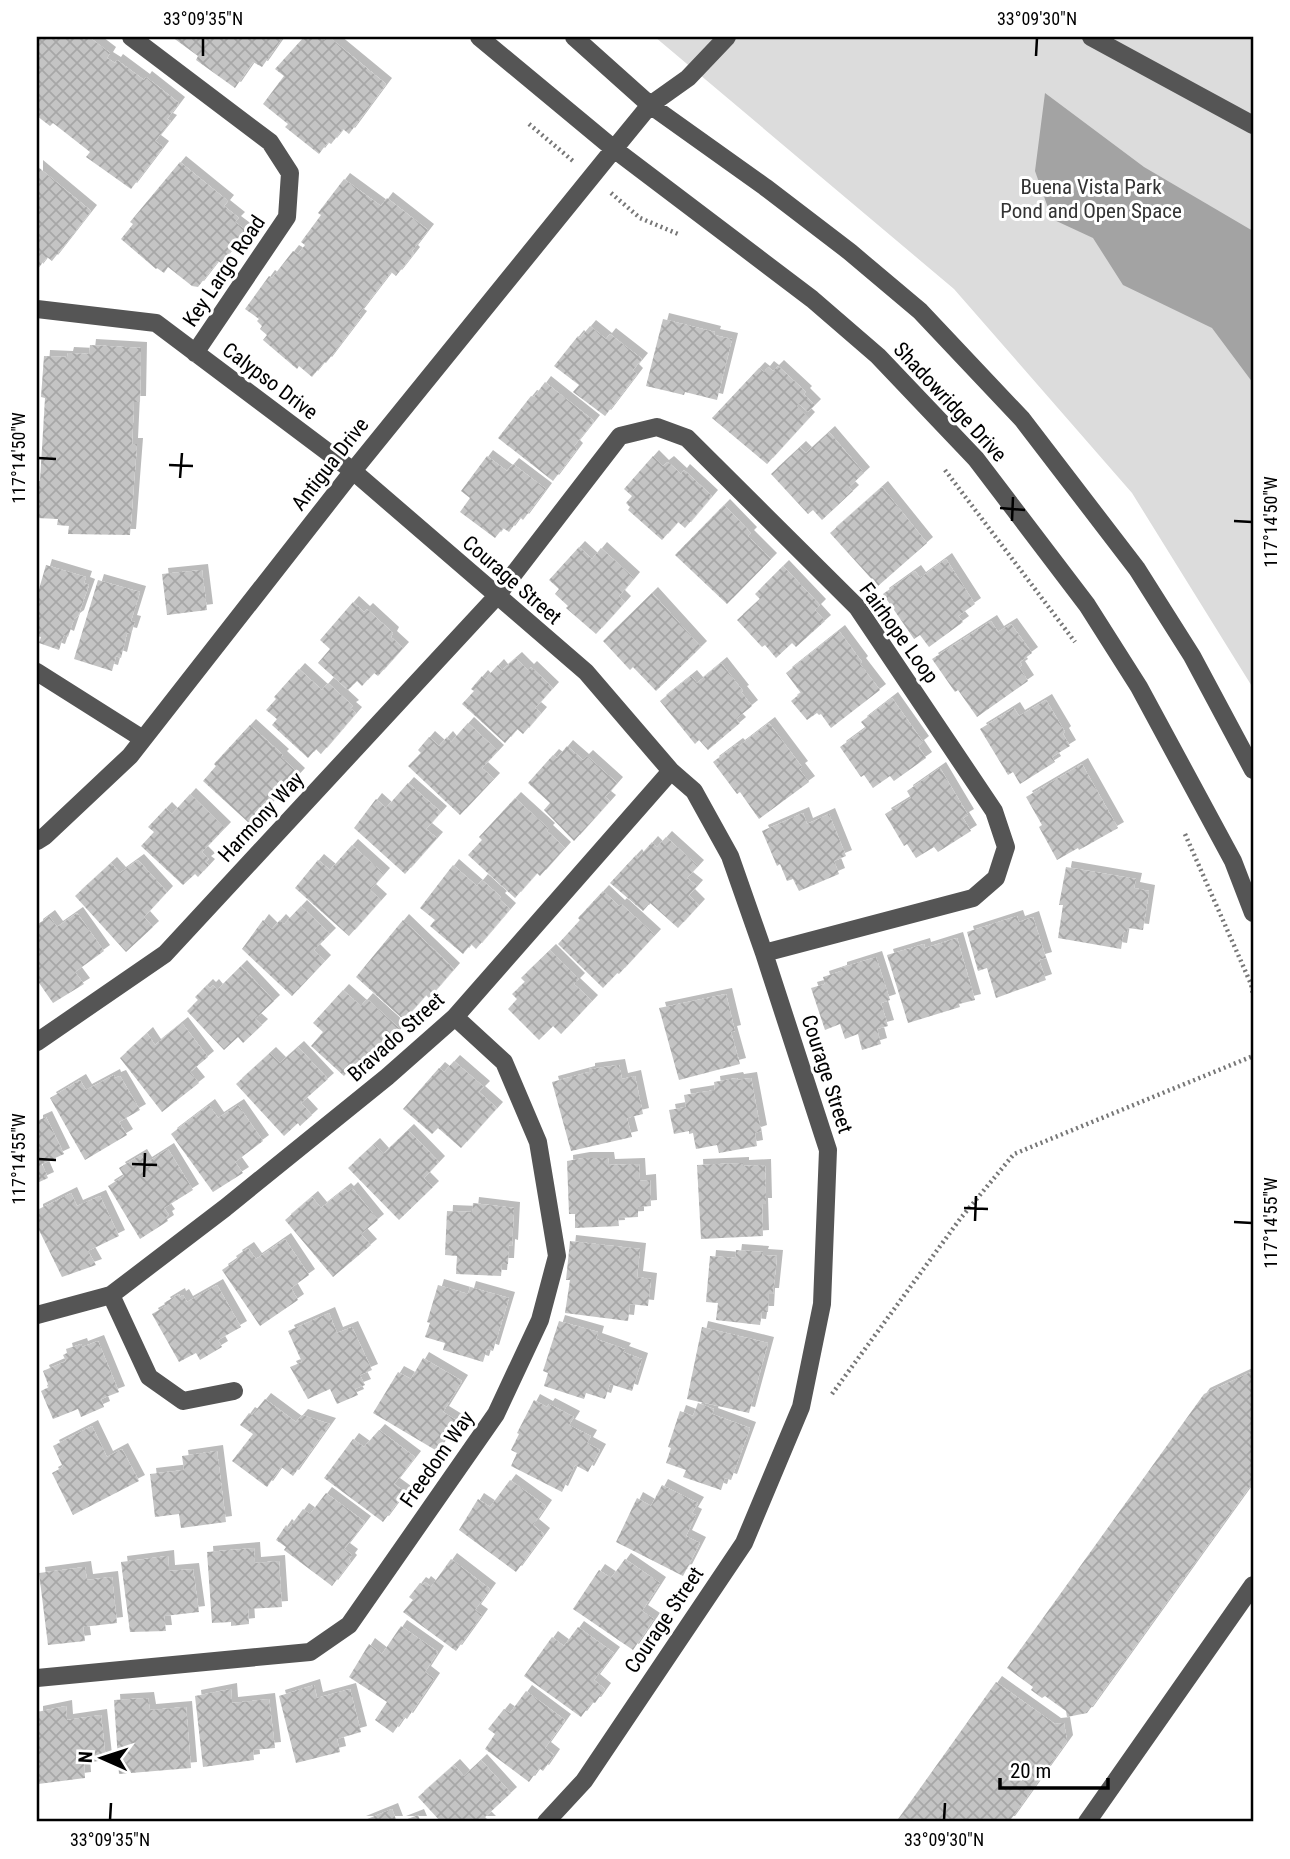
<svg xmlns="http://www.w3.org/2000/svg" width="1290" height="1859" font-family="'Roboto Condensed',sans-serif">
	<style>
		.green { fill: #dcdcdc }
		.water { fill: #a3a3a3 }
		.building { fill: url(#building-cross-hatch); filter: url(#shadow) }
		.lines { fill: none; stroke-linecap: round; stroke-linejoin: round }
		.path { stroke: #777; stroke-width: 4.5; stroke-dasharray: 2 3.5; stroke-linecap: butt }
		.minor { stroke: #555; stroke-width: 18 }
		.ticks { fill: none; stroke: #000; stroke-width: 2.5 }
		.labels { text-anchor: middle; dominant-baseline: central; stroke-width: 6; stroke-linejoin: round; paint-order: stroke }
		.park-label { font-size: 21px; fill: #333; stroke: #fff }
		.street-label { font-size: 21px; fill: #000; stroke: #fff }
		.neatline { fill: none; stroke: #000; stroke-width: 2.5 }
		.ticks-label { font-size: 18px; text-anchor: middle; fill: #000 }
	</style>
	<defs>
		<pattern id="building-cross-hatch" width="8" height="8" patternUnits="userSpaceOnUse" patternTransform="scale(1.75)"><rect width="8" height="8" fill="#c4c4c4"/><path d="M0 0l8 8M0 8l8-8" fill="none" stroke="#a7a7a7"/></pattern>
		<filter id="shadow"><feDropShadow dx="6" dy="-6" stdDeviation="0" flood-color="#0004"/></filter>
	</defs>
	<rect width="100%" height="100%" fill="#fff"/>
	<!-- green -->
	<path class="green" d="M655,37H1253V688L1132,493L954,289Z"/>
	<!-- water -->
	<path class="water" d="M1045,93L1144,167L1253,231V383L1212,328L1123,285L1093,238L1052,219L1035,171Z"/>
	<!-- building -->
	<path class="building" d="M37,37H89L110,53L107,58L115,63L117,60L144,80L146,77L179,103L167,119L171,121L155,141L163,147L131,189L86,157L90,152L53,123L50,126L37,116Z
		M172,37H283L262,67L253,62L235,88L196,60L198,56Z
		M304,37H321L324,40L329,37L386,84L349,134L343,129L331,144L328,142L319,154L285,127L288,124L263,104L284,76L275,69Z
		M180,162L228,201L224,206L239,218L235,222L247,231L221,263L218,261L198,287L192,286L168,267L164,273L157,268L156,269L121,239L133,224L130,222Z
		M37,166L91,211L52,261L47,257L37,270Z
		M344,179L381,206L387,198L428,230L412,251L414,253L396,276L391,272L358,315L361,317L326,363L324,362L312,377L299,366L297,369L263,340L267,335L260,329L262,326L257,321L259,319L245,309L269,276L272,278L293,251L298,254L305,245L301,242L321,215L318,213Z
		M663,319L715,332L714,335L732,339L717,400L685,392L684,395L646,386Z
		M590,326L606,339L610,334L642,359L633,370L637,374L605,416L573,392L579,385L554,366L578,336L580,338Z
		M90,345L141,348L140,402H134L132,444H137L130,535L68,534L69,526L57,525L58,519L37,518V481H40L45,398L41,397L44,356L67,357L68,353L89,354Z
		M778,366L806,392L804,394L815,405L808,412L799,404L797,406L809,418L767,464L712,418L759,368L764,372L768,367L773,371Z
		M545,382L594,421L574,446L577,449L553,481L498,438L531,396L534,397Z
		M829,432L864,473L849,487L853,491L822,520L813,510L808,514L771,474L800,447L806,453Z
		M487,456L507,471L513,464L546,489L523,520L520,517L509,532L503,528L495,538L460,512L470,498L461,491Z
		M653,456L663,466L668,462L681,474L684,470L712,496L685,528L678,522L662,540L628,510L630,507L626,503L632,496L624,489Z
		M882,487L927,543L878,586L830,533Z
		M724,505L751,533L748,536L771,559L727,604L675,555Z
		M579,547L592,559L601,548L634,578L619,596L625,602L596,634L566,608L568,606L555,594L559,589L549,580Z
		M946,559L975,604L958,616L963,622L929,647L920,635L914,639L883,594L915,571L920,578Z
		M46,565L86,577L84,583L89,585L78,616L74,619L68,637L64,635L59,650L39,643L41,637L37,636V596Z
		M783,566L820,605L815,610L825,621L796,647L792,643L776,658L765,645L762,647L737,620L760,599L755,594Z
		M202,570L207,610L167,615L162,574Z
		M98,580L140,592L131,621L135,622L131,634L127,633L121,658L116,656L112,671L74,659Z
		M652,593L701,647L656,691L633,667L630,670L603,641Z
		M353,602L364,612L367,609L393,633L391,637L403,648L378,676L374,673L362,686L357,681L348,690L318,663L330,649L320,640Z
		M991,621L998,632L1011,624L1032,653L1020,662L1022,665L1019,667L1028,681L977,717L958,690L955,692L932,659Z
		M839,631L862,662L860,664L880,690L831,728L821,714L819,715L817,713L807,720L791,701L801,693L786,673Z
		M516,658L528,670L531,667L553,688L535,708L541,713L523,734L517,729L505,743L462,704L474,691L471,689L482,676L485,679L498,665L502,670Z
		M721,663L743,691L741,692L752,706L736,719L740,723L708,750L699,740L695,744L660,701L691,676L697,683Z
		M299,669L322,690L328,683L353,706L350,708L356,713L321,754L316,749L308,758L272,725L277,719L266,710L276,699L274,697Z
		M892,698L923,742L918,746L926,758L894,781L890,776L873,788L864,775L861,777L840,747L866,728L861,722Z
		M1046,700L1065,732L1063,734L1070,746L1052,757L1055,762L1020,784L1013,772L1008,775L980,729L1014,708L1019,716Z
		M468,723L498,751L482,768L494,779L460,815L408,766L421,753L418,750L429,737L439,746L447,737L451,742Z
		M769,723L802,767L799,769L809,782L759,819L740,792L737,794L713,762L737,744L739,746Z
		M250,725L283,755L281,757L299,774L273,802L271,800L249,823L203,781L216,766L214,764Z
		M567,746L583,760L587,756L617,783L605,797L610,801L574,841L544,810L550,803L528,783L553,755L557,758Z
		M1082,764L1118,828L1079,850L1078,848L1057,860L1039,827L1042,825L1026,797Z
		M940,768L968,815L963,818L971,831L938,852L934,847L916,858L907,844L904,846L885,814L911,798L907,791Z
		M408,783L441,812L426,829L437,838L405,874L354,828L376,799L386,808Z
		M190,794L225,828L202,852L209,859L205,862L209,865L198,877L195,874L183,885L141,846L154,832L148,827L166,808L172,814Z
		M515,798L549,829L547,831L565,848L540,876L537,873L515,898L468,855L482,840L479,837Z
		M803,813L807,824L829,814L846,856L834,861L839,874L799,891L793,879L787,881L780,864L777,866L762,831Z
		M666,837L698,866L687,878L697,886L689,895L699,905L678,928L650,903L643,911L610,883L636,855L638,858L652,842L657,847Z
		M352,845L384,874L370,890L381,900L349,936L295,888L318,860L330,870Z
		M138,860L167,892L144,917L153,927L126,952L75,896L111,863L120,873Z
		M453,865L477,886L482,880L501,897L499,899L510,909L476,949L471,944L463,954L430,926L435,920L420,908Z
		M1066,867L1136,879L1134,888L1149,891L1143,930L1128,928L1127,932L1124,931L1121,949L1058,938L1063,905H1059Z
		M603,891L619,906L621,904L655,935L619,974L617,973L603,988L558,944L580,920L578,918Z
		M301,906L330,934L314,950L325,961L292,996L242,949L263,920L272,929L280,920L284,924Z
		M77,913L104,951L75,972L84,984L53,1003L37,980V925L49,916L57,927Z
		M1017,916L1019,922L1033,917L1046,958L1039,960L1046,980L996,998L987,968L978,971L967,932Z
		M403,920L454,969L429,998L426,995L404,1020L356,977Z
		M957,938L975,1000L959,1004L960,1007L908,1023L887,955L924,944L925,948Z
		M550,950L579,979L574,984L592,1001L561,1034L553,1026L539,1040L508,1009L517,999L512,994L525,982L521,978Z
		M876,957L890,1000L881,1003L888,1026L877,1029L881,1044L862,1050L858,1034L845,1039L840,1024L825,1030L811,988L825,984L823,977L841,971V968Z
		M241,966L274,1001L255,1019L262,1025L243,1043L238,1037L224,1050L187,1011L198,1000L195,997L207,985L210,988L213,985L217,990Z
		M343,990L361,1006L367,999L400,1029L373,1059L371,1056L358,1070L353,1065L344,1076L311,1046L323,1032L313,1023Z
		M726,994L735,1031L731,1032L740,1064L679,1080L659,1008Z
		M182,1023L208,1057L190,1072L199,1083L162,1112L120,1058L147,1033L155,1045Z
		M298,1047L328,1079L301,1103L312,1115L300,1126L298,1123L284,1136L236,1084L270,1053L280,1063Z
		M454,1061L484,1087L479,1092L497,1108L461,1148L438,1128L432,1134L403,1109L439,1068L444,1072Z
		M619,1065L622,1079L635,1076L643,1114L627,1118L632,1137L571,1151L552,1082L589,1072V1069Z
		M114,1075L115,1078L120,1076L140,1110L119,1122L127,1135L85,1160L50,1098L80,1080L86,1090Z
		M737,1078L738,1080L751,1078L761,1131L755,1133L757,1146L719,1153L717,1145L696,1149L693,1133L689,1134V1131L674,1134L669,1110L686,1107L684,1095L715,1090L714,1082Z
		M209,1105L218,1118L238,1105L263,1141L235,1162L243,1173L213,1192L171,1134Z
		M46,1117L64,1154L42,1164L48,1178L37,1183V1121Z
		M408,1130L439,1162L424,1178L433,1187L399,1220L348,1168L374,1144L383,1154Z
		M168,1149L193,1190L164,1208L169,1215L166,1217L168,1221L140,1239L108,1186L124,1176L119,1168L141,1155L146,1163Z
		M584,1158H608L609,1165L639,1164L640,1181L650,1180L651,1206L638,1207V1217L618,1218L619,1226L575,1228V1214H569L567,1161Z
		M743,1163V1166L765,1165L766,1204H762L763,1236L701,1239L697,1165Z
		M352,1188L378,1220L361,1234L371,1245L333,1277L285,1220L312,1197L321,1208L345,1189L348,1192Z
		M71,1193L77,1206L100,1196L119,1236L88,1251L96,1265L62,1277L37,1226V1210Z
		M473,1203L514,1208L512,1246L509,1245L508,1264H502L501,1276L456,1274L457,1256L445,1255L447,1211L472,1212Z
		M285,1239L309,1275L291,1288L298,1300L260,1326L222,1270L238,1259L236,1256L248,1248L256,1259Z
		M570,1241L640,1249L637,1277L651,1279L648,1306L630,1304L628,1321L565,1313L570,1280H566Z
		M736,1250L763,1252L762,1255L777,1256L773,1294H769L768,1312H762L760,1325L716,1320L718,1303L706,1302L710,1256L735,1258Z
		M217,1285L241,1327L218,1340L222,1347L200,1360L196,1353L179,1362L152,1314L166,1306L164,1303L179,1294L180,1297L183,1295L187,1302Z
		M438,1285L468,1294L470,1287L509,1298L493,1351L487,1349L483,1362L443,1350L445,1343L425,1337L430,1323L427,1322Z
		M329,1313L337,1333L352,1327L372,1370L360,1375L365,1385L355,1389L358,1395L337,1404L330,1389L308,1399L290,1367L302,1362L288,1331Z
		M559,1321L598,1332L596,1339L625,1349L623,1352L642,1359L632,1391L610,1384L605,1399L586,1393L584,1399L544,1386L548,1373L543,1371Z
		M702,1327L768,1343L749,1413L687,1399Z
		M98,1341L119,1392L101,1399L104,1407L81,1417L78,1409L53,1419L41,1391L49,1387L43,1371L66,1361L63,1355L67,1353L66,1349L81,1344L82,1347Z
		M423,1358L462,1381L443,1412L456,1420L437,1451L373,1413L398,1372L411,1379Z
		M1253,1371V1482L1087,1713L1067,1717L1066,1711L1045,1696L1042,1698L1031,1690L1033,1687L1007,1668L1204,1394Z
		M265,1399L296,1422L302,1415L330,1424L293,1476L281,1467L267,1487L232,1461L253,1434L240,1425L249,1413L252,1415Z
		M534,1400L547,1407L549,1404L574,1417L569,1425L591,1436L587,1443L600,1450L588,1472L575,1465L562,1492L511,1466L517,1453L511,1450L519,1434L517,1433Z
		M698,1403L714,1409L712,1414L750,1428L731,1480L725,1478L721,1490L683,1477L686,1470L666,1463L671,1448L668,1447L680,1411L693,1416Z
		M92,1426L107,1457L122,1449L139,1481L73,1515L52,1473L63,1467L53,1446Z
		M379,1430L415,1457L394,1484L405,1492L383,1522L324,1478L353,1439L364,1447Z
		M217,1451L226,1522L181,1528L179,1514L155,1517L150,1474L184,1470L182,1456Z
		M510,1480L546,1506L533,1525L544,1534L516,1572L459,1530L478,1499L490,1507Z
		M662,1485L698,1503L692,1513L696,1515L686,1536L700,1543L683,1576L616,1542L637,1498L651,1506Z
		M326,1493L365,1522L344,1549L352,1555L349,1559L351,1561L332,1586L284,1550L286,1547L276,1540L286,1525L289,1528L303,1509L310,1514Z
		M254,1548L255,1563L279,1561L282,1607L248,1609L249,1624L231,1626V1622L212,1623L207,1552Z
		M168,1556L169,1571L193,1569L199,1612L164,1616L166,1631L130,1632L121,1562Z
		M451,1559L490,1589L475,1610L482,1615L456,1651L403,1612L413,1600L409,1597L420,1583L423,1585L425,1582L431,1587Z
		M625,1559L660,1583L642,1611L654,1619L633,1650L573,1609L599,1570L611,1578Z
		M85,1567L87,1580L112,1577L117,1623L83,1627L85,1641L48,1645L39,1573Z
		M401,1626L438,1652L425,1672L434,1679L407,1719L404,1717L393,1733L375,1720L387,1702L349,1677L369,1644L382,1654Z
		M578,1627L614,1653L594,1680L605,1689L595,1703L592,1702L581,1717L524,1676L552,1637L564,1646Z
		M996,1682L1055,1724L1064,1723L1067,1741L1009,1822H896Z
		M314,1685L317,1698L350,1689L361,1732L337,1739L340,1752L296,1763L279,1696Z
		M231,1689L232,1703L269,1699L275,1748L253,1750L254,1760L203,1767L195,1696Z
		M526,1691L565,1720L545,1748L554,1755L543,1771L539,1768L529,1782L485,1749L495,1734L488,1729L504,1709L510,1713Z
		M148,1698L150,1710L186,1707L191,1768L119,1774L114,1700Z
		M66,1706L67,1720L101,1715L106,1760L84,1763L85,1778L38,1784L37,1712Z
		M481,1760L511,1793L485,1817L490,1822H441L418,1797L454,1765L464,1776Z
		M392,1809L397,1822H360Z
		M418,1815L421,1822H400Z"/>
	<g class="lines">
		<!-- path -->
		<path class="path" d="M529,124L573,161
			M611,193L640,218L678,234
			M945,470L1075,642
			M1185,834L1251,984L1253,994
			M832,1394L960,1219L1014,1154L1253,1056"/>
		<!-- minor -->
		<path class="minor" d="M131,37L270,142L290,173L287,217L195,353
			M479,37L614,149L812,299L878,356L976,459L1087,605L1139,687L1233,861L1253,913
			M574,37L650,105L765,187L850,252L920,311L1022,419L1137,569L1192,656L1253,770
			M1091,37L1253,125
			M37,309L156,323L353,471L586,672L671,771L694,791L730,856L764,953L828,1150L822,1304L801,1407L744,1543L584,1781L546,1822
			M37,672L143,739
			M37,841L45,836L130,756L353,471L614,149L650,105L688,78L727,37
			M37,1042L165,954L496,597L620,436L657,427L687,438L857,607L994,811L1006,847L996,878L973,898L764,953
			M111,1295L149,1377L183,1401L234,1391
			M37,1315L111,1295L225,1208L387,1077L455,1017L671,771
			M37,1678L310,1652L349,1625L496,1414L540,1320L557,1256L538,1142L504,1062L455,1017
			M1087,1822L1253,1585"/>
	</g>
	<!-- ticks -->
	<path class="ticks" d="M203,56V38M1036,56L1037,38M38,458L56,459M169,465L193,466M180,478L182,453M1000,508L1025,510M1012,521L1013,497M1234,521L1252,522M38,1159L56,1160M132,1164L157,1165M144,1177L145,1153M964,1208L988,1209M975,1221L976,1196M1234,1222L1252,1223M110,1820L111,1803M944,1820L945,1803"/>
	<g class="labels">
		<!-- park labels -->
		<g class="park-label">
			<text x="1091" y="187">Buena Vista Park<tspan x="1091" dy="24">Pond and Open Space</tspan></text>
		</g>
		<!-- street labels -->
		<g class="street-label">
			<text transform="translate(224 271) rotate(-56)">Key Largo Road</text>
			<text transform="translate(270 381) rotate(37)">Calypso Drive</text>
			<text transform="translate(950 402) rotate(47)">Shadowridge Drive</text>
			<text transform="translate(330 464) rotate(-52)">Antigua Drive</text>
			<text transform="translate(512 580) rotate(41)">Courage Street</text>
			<text transform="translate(899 633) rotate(54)">Fairhope Loop</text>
			<text transform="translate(261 817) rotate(-47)">Harmony Way</text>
			<text transform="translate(396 1037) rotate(-42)">Bravado Street</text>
			<text transform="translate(827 1074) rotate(72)">Courage Street</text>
			<text transform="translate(437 1459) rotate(-55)">Freedom Way</text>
			<text transform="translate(664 1620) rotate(-56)">Courage Street</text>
		</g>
	</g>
	<!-- border -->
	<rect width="1290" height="1859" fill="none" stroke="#ffffff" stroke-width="77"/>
	<!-- north arrow -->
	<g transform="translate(102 1758) rotate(273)" stroke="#ffffff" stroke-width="5" paint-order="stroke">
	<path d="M0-5L12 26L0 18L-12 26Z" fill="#000000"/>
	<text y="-10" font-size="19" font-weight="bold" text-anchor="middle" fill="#000000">N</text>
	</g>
	<!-- scale -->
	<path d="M1000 1778v10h108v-10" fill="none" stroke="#000000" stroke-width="3.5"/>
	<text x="1010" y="1778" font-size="21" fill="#000000" stroke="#ffffff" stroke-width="5" paint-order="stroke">20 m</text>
	<rect x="38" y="38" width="1214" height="1782" class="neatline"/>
	<g class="ticks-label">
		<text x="203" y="25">33°09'35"N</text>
		<text x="1037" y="25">33°09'30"N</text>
		<text transform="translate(19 458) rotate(-90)" y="6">117°14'50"W</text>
		<text transform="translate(1271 522) rotate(-90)" y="6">117°14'50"W</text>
		<text transform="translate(19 1159) rotate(-90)" y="6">117°14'55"W</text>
		<text transform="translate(1271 1223) rotate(-90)" y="6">117°14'55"W</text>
		<text x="110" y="1846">33°09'35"N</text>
		<text x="944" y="1846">33°09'30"N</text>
	</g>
</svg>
